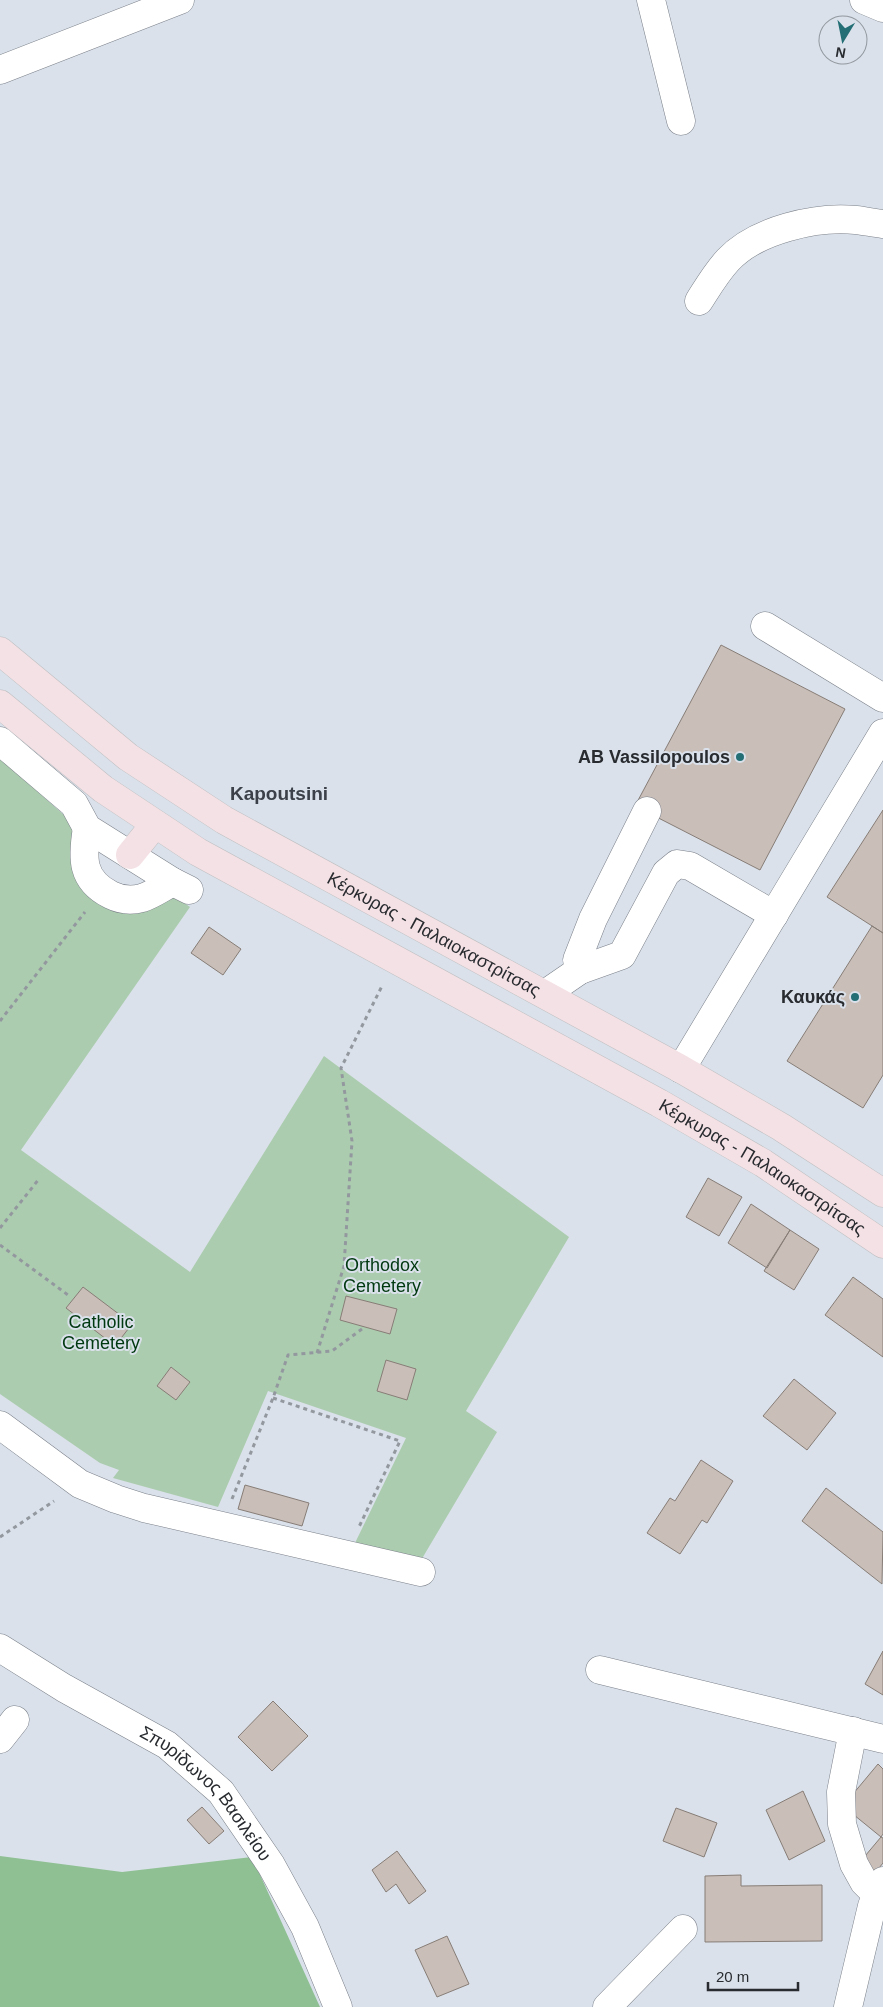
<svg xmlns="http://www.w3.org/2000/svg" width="883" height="2007" font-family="Arial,sans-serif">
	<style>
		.green { fill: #acccaf }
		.forest { fill: #8fc094 }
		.building { fill: #c9beb8; stroke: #877d77 }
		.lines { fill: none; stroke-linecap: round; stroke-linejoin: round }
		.minor-casing { stroke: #7c818a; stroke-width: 29 }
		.major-casing { stroke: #bebfc1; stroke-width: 29 }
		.path { stroke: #93989f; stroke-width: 3; stroke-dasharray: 4 4; stroke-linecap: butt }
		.minor { stroke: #fff; stroke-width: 28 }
		.major { stroke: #f4e1e5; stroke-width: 28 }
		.poi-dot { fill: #246e75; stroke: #dae1ea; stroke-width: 2 }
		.labels { text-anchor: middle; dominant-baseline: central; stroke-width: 4; stroke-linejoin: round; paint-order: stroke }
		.poi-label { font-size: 18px; font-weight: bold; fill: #282b2f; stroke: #dae1ea; text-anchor: end }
		.street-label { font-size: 18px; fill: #282b2f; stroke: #dae1ea }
		.park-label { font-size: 18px; fill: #00380f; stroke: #dae1ea }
		.neighbourhood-label { font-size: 19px; font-weight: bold; fill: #3c4149; stroke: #dae1ea }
	</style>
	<rect width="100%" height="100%" fill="#dae1ea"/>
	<!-- green -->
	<path class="green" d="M0,758L83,832L91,887L167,891L190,907L21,1150L190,1272L324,1056L569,1237L466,1411L497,1432L420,1562L355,1543L406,1438L268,1391L218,1507L113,1478L119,1470L100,1463L0,1394Z"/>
	<!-- forest -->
	<path class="forest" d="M0,1856L122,1872L252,1857L320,2007H0Z"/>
	<!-- building -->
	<path class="building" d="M721,645L845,709L760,870L635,806Z
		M883,810V933L827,897Z
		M872,926L883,933V1075L863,1108L787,1061Z
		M209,927L241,949L223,975L191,953Z
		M708,1178L742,1197L719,1236L686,1217Z
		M751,1204L790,1230L767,1268L728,1243Z
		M790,1230L819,1249L794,1290L764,1271Z
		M853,1277L883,1299V1357L825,1315Z
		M83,1287L132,1324L115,1346L66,1308Z
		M346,1296L397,1309L390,1334L340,1320Z
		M386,1360L416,1369L407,1400L377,1391Z
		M171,1367L190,1382L176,1400L157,1386Z
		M794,1379L836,1413L807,1450L763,1416Z
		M701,1460L733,1481L707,1523L702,1520L680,1554L647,1533L670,1498L675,1501Z
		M245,1485L309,1503L302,1526L238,1509Z
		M826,1488L883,1532L882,1584L802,1521Z
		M883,1651V1695L865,1684Z
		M273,1701L308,1736L272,1771L238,1737Z
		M878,1764L883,1769V1834L881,1837L843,1806Z
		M803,1791L825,1841L789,1860L766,1810Z
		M202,1807L224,1831L209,1844L187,1820Z
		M676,1808L717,1823L704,1857L663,1841Z
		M881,1837L883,1838V1863L875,1873L860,1862Z
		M397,1851L426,1891L409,1904L396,1884L386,1892L372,1870Z
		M741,1875V1886L822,1885V1941L705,1942V1876Z
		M447,1936L469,1984L437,1997L415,1950Z"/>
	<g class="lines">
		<defs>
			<g id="minor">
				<path d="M651,0L681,121"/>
				<path d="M864,0L883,8"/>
				<path d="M0,70L180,0"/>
				<path d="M699,301C708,287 716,273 728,260C756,230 816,216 856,220C865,221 874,223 883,224"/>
				<path d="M765,626L883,698"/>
				<path d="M0,741L74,804L87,828L173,882L189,890"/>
				<path d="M87,828C82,858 81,880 111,895C121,900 131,901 142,898C152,895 163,887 173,882"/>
				<path d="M580,970L577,960L593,919L647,811"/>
				<path d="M545,994L580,970L622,955L666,873L677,864L690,866L774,915"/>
				<path d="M681,1069L883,733"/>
				<path d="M0,1425L80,1484L116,1499L144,1508L421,1572"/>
				<path id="s1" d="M0,1648L64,1688L167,1745L221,1792L271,1865L305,1927L338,2007"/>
				<path d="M600,1670L883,1739"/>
				<path d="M853,1731L841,1792L842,1824L854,1864L864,1882L876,1894"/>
				<path d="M0,1739L15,1720"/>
				<path d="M607,2007L683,1929"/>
				<path d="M848,2007L872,1906L883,1881"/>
			</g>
			<g id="major">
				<path id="s2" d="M0,651L128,757L224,820L681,1069L781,1127L883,1193"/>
				<path id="s3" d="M0,704L103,789L198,852L659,1103L763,1163L883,1244"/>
				<path d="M130,855L155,824"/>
			</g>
		</defs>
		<!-- minor casing -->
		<use href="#minor" class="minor-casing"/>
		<!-- major casing -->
		<use href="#major" class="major-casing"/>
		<!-- path -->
		<path class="path" d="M0,1021L85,912
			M0,1228L39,1179
			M0,1245L68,1295
			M317,1353L344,1266L352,1141L341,1068L382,986
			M273,1398L400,1441L358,1529
			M232,1499L273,1398L288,1355L332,1351L362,1329
			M0,1537L54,1501"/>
		<!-- minor -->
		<use href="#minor" class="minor"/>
		<!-- major -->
		<use href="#major" class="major"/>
	</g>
	<!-- markers -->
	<g class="poi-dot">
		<circle cx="740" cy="757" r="5"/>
		<circle cx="855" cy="997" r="5"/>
	</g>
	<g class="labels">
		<!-- poi labels -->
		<g class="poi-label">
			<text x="730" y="757">AB Vassilopoulos</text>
			<text x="845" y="997">Καυκάς</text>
		</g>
		<!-- street labels -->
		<g class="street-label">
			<text stroke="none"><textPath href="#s2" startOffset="520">Κέρκυρας - Παλαιοκαστρίτσας</textPath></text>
			<text stroke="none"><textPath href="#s3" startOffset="894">Κέρκυρας - Παλαιοκαστρίτσας</textPath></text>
			<text stroke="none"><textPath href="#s1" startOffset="255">Σπυρίδωνος Βασιλείου</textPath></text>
		</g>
		<!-- park labels -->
		<g class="park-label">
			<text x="382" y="1265">Orthodox<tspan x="382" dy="21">Cemetery</tspan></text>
			<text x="101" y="1322">Catholic<tspan x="101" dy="21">Cemetery</tspan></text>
		</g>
		<!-- neighbourhood labels -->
		<g class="neighbourhood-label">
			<text x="279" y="793">Kapoutsini</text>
		</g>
	</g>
	<!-- north arrow -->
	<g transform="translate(843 40) rotate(190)"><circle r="24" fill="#dae1ea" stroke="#93989f"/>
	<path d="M0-4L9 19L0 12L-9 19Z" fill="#246e75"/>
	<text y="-8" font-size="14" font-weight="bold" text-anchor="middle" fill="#282b2f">N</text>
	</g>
	<!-- scale -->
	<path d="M708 1982v8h90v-8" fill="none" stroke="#282b2f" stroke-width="2.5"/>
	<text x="716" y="1982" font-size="15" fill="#282b2f" stroke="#dae1ea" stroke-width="4" paint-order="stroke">20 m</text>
</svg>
